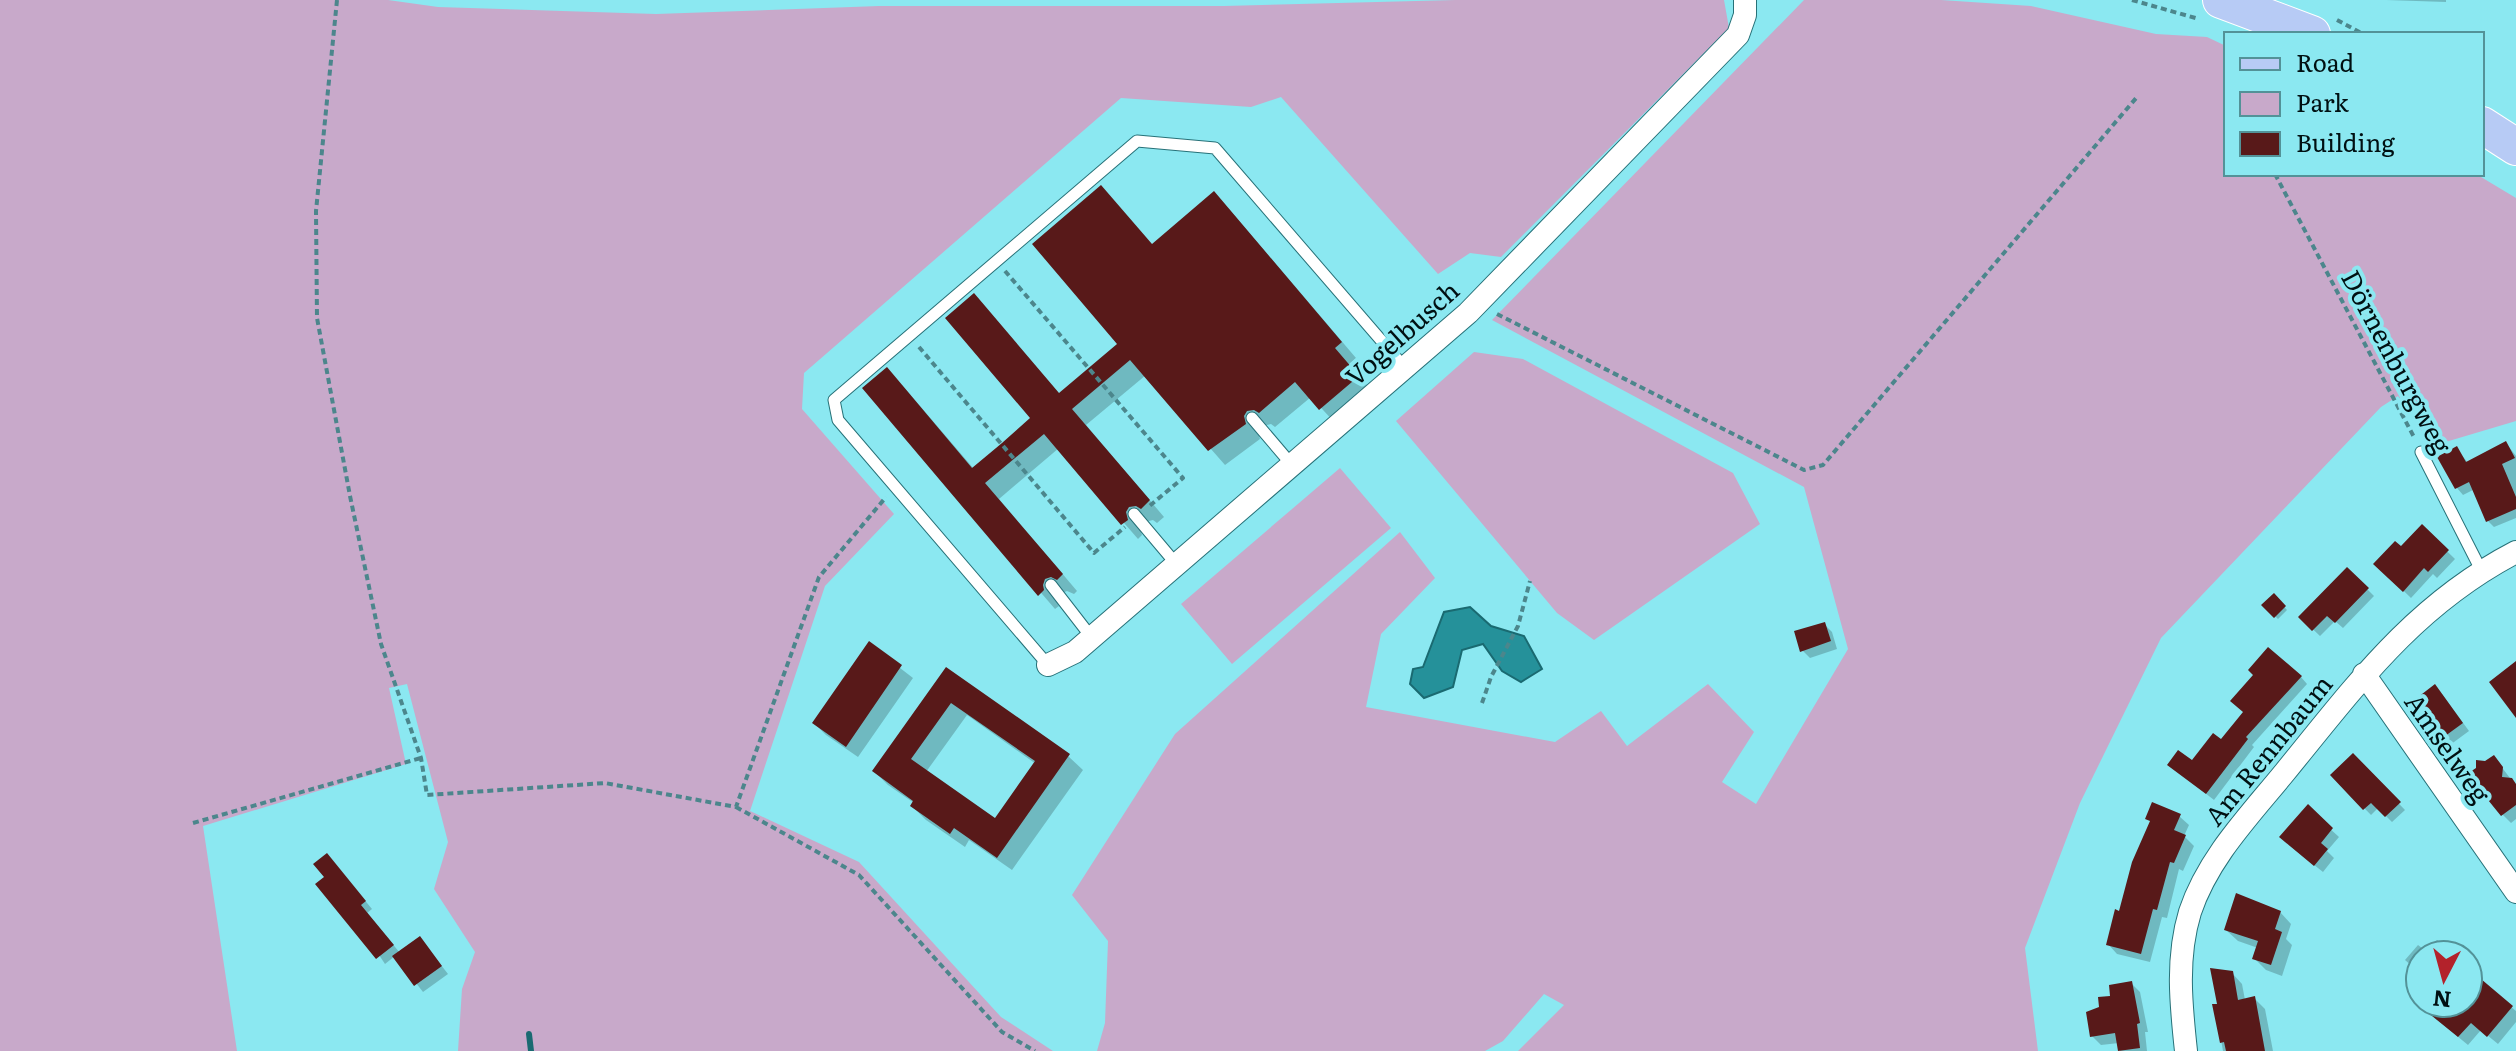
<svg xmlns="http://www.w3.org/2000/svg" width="2516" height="1051" font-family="Literata,serif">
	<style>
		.green { fill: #c8a9ca }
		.water { fill: #25919a; stroke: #1a6a71; stroke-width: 2 }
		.shadow { fill: #0003; fill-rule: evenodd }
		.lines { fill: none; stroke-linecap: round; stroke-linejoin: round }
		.stream { stroke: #1a6a71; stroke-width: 6 }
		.building { fill: #581919; fill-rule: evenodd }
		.lane-casing { stroke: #277178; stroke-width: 13 }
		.street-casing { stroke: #277178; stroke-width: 24 }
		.primary-casing { stroke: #fff; stroke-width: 38 }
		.path { stroke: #4c868c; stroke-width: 4; stroke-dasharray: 6 4; stroke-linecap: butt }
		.lane { stroke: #fff; stroke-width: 11 }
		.street { stroke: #fff; stroke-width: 22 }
		.primary { stroke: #b7cbf5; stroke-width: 36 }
		.labels { text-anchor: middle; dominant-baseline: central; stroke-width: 8; stroke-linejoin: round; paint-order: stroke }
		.street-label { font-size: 26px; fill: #001012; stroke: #8be8f1 }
	</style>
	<rect width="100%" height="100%" fill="#8be8f1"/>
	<!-- green -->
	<path class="green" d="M0,0H388L438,7L656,14L879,6H1224L1455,0H1724L1729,28L1501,257L1470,253L1438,274L1281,97L1251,107L1121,98L804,373L802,409L894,514L825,586L750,811L859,862L1001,1017L1053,1051H458L462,989L475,952L434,889L448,842L407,684L389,688L406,764L203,826L237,1051H0Z
		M1804,0H1941L2031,6L2156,34L2207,37L2226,46V174H2476L2516,198V421L2432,446L2398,396L2381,407L2161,638L2080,803L2025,948L2038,1051H1518L1564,1005L1544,994L1503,1041L1485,1051H1097L1105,1023L1108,941L1072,895L1175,734L1400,532L1435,578L1381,634L1366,707L1555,742L1601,711L1627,746L1708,684L1754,732L1722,782L1756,804L1848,649L1804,487L1492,320Z
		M1474,352L1523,359L1733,473L1760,524L1594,640L1557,613L1396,421Z
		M1340,468L1391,528L1232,664L1181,604Z"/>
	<!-- water -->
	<path class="water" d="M1470,607L1491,626L1524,636L1542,669L1521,682L1502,671L1483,644L1462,650L1453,687L1424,698L1410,684L1413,669L1423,667L1444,612Z"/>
	<!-- shadow -->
	<path class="shadow" d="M2386,0H2446V2Z
		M1229,209L1356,358L1349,364L1373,392L1336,424L1311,397L1275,427L1271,424L1263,426L1258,432L1260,439L1225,465L1146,375L1086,425L1164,517L1157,523L1153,520L1145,522L1140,528L1142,535L1138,539L1059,448L999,499L1077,591L1074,594L1067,591L1060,594L1057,602L1059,606L1055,609L865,388L902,385L974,469L1120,344L1153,246Z
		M2506,443L2516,456V518L2494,527L2488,521L2475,489L2463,495L2457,488L2440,458L2457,449L2468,463Z
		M2422,527L2455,559L2437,578L2433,574L2411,598L2376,564L2401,549Z
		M2347,569L2374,596L2343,628L2335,621L2320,636L2300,617Z
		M2274,596L2287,610L2278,619L2264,605Z
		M1824,624L1832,632L1837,649L1810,658L1802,650Z
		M869,644L913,678L858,757L826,735L814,723Z
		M946,669L1068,756L1083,770L1012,870L969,840L965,847L926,820L912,806L914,803L888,785L874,771ZM967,715L1036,764L995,821L926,772Z
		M2301,677L2307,684L2252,745L2254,747L2214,800L2177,771L2221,742L2245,713Z
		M2442,694L2469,731L2450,745L2415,701Z
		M2353,756L2405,810L2392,822L2378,808L2371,815L2332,775Z
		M2494,757L2516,786V819L2511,823L2493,805L2486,763Z
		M2179,816L2189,825L2184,836L2194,846L2183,871L2179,869L2167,918L2162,917L2150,962L2117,954L2108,944L2121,913Z
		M2327,826L2339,837L2327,851L2334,858L2323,872L2289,845Z
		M334,863L372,909L367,913L400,953L420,938L448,974L423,992L395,956L385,964L327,877Z
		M2280,912L2291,924L2286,939L2292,945L2282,976L2266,970L2254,958L2258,948L2238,941L2226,930Z
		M2437,940L2455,955H2420V973L2405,960L2418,945L2427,952Z
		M2468,967L2469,972L2516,1011V1022L2498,1044L2481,1030L2468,1045L2434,1017L2429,1003H2468Z
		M2232,973L2242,984L2245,1000L2255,999L2265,1009L2273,1051H2223L2215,1006L2219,1005Z
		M2131,983L2140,992L2148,1032H2145L2147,1051H2120L2119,1043L2101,1045L2092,1036L2102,1009Z"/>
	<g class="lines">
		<!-- stream -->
		<path class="stream" d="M529,1034L531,1051"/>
	</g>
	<!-- building -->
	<path class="building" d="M1101,185L1152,244L1214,191L1342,342L1335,348L1359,376L1319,410L1295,382L1259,413L1254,410L1247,411L1244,416L1246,424L1208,451L1130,360L1072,409L1150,500L1141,509L1136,506L1129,507L1126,512L1128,520L1121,525L1044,434L985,483L1063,574L1057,580L1051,577L1045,579L1043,585L1044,590L1038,596L862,388L887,367L972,468L1002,443L1030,418L945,318L974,293L1059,393L1117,344L1032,244Z
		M2506,441L2515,458L2502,464L2516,497V509L2486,522L2469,482L2455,489L2437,457L2457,446L2466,462Z
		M2422,524L2449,550L2428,572L2424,568L2403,592L2373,564L2395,541L2401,546Z
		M2347,567L2369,588L2335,623L2327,616L2312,631L2298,617Z
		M2274,593L2286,606L2274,618L2261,605Z
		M1825,622L1831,641L1800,652L1794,631Z
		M869,641L902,665L846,747L812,723Z
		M2268,647L2302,676L2246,737L2248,739L2206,794L2167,765L2178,750L2192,760L2213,733L2221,739L2243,712L2230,701L2253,675L2248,670Z
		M2516,661V718L2489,682Z
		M946,667L1070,754L997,858L954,828L950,834L910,806L913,801L872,771ZM951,703L1035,761L995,818L911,759Z
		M2435,684L2463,723L2441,739L2413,701Z
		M2353,753L2401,802L2385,817L2371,803L2363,810L2330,775Z
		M2494,755L2503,767L2502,777L2512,778L2516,784V805L2501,816L2467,774L2476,768V760L2485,761Z
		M2152,802L2181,814L2174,830L2186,835L2174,863L2170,862L2157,910L2153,909L2141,954L2106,945L2115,909L2119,911L2132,862L2150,821L2145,819Z
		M2308,804L2333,828L2321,843L2328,849L2314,866L2279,837Z
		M327,853L366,901L361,905L394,945L376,959L315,884L324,877L313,864Z
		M2236,893L2281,911L2275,929L2282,932L2271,965L2252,959L2258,941L2224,930Z
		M420,936L442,966L414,986L392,956Z
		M2210,968L2233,971L2238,1000L2255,996L2265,1051H2226L2224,1042L2220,1043L2212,1004H2217Z
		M2468,968L2513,1006L2487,1037L2471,1023L2458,1037L2416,1003H2468Z
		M2132,981L2140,1023L2137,1024L2140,1048L2118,1051L2115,1033L2090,1037L2086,1012L2099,1007L2098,997L2110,996L2109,985Z"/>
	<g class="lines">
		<defs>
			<path id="lane" d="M1252,418L1292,465
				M2421,452L2481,570
				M1134,514L1177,565
				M1051,585L1092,638
				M1048,665L838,420L834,400L1137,141L1215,148L1405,368"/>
			<path id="street" d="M1048,665L1075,652L1468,313L1738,35L1745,15V0
				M2364,674L2516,892
				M2186,1051C2181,1005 2176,958 2190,912C2208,858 2249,816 2285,772C2356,685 2414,605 2516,552"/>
			<path id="primary" d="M2221,0L2312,34
				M2482,125L2516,147"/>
		</defs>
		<!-- lane casing -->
		<use href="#lane" class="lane-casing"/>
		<!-- street casing -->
		<use href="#street" class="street-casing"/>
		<!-- primary casing -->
		<use href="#primary" class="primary-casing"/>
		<!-- path -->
		<path class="path" d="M337,0L316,211L317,318L350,496L381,644L421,758L427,795L605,783L736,807L819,577L886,497
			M2132,0L2199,19
			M2337,20L2363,34
			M2275,174L2415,439
			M1005,271L1183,478L1147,508
			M1497,314L1804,470L1823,465L2137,97
			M919,347L1094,553L1125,527
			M1482,703L1491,677L1518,626L1530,581
			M736,807L859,875L1002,1032L1035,1051
			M193,823L421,758"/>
		<!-- lane -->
		<use href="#lane" class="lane"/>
		<!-- street -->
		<use href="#street" class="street"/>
		<!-- primary -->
		<use href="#primary" class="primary"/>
	</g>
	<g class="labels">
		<!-- street labels -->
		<g class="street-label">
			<text transform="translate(1401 332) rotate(-42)">Vogelbusch</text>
			<text transform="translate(2398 361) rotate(62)">Dörnenburgweg</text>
			<text transform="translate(2449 747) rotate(55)">Amselweg</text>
			<text transform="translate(2267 749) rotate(-51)">Am Rennbaum</text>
		</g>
	</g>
	<!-- legend -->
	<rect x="2224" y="32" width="260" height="144" fill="#8be8f1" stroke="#539298" stroke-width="2"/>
	<rect x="2240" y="58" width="40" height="12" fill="#b7cbf5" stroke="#539298" stroke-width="2"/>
	<text x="2296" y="72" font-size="24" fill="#001012">Road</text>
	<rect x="2240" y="92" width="40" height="24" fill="#c8a9ca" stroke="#539298" stroke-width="2"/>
	<text x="2296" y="112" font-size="24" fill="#001012">Park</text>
	<rect x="2240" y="132" width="40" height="24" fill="#581919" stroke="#539298" stroke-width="2"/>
	<text x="2296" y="152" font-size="24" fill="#001012">Building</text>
	<!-- north arrow -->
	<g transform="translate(2444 979) rotate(186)"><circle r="38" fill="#8be8f1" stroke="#539298" stroke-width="2"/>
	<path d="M0-6L14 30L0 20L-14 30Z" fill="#b3222b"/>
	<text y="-12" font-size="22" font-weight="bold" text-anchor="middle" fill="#001012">N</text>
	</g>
</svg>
